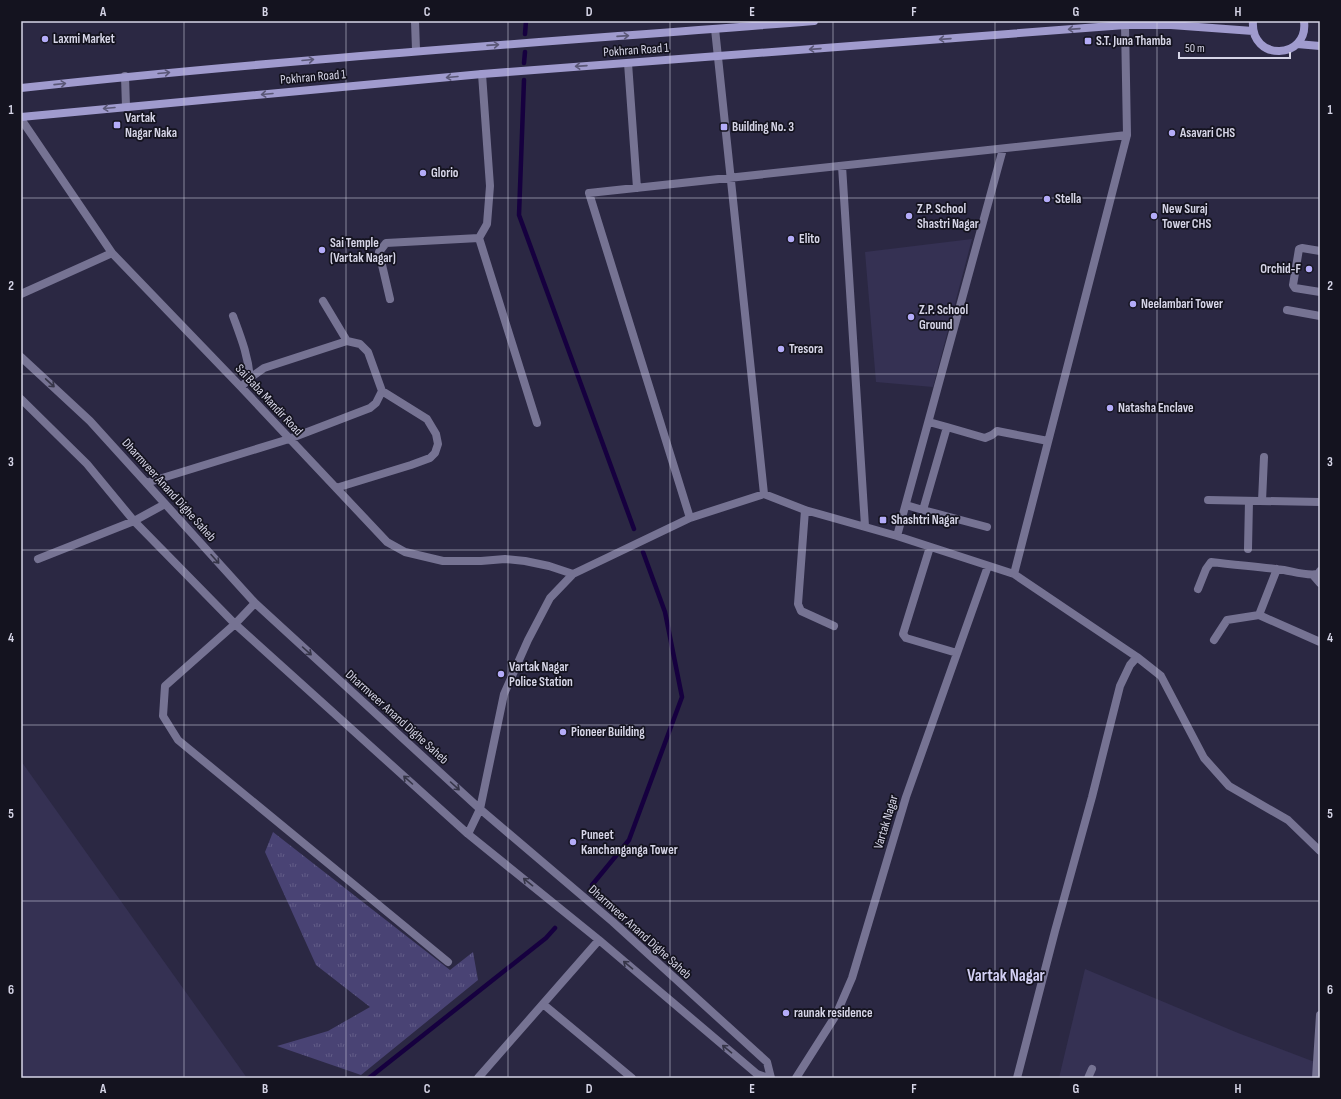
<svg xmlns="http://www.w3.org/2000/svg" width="1341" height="1099" font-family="'Sofia Sans Condensed',sans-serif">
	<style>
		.built { fill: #353153 }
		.grass { fill: url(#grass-tufts) }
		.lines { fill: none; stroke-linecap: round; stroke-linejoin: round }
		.stream { stroke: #16003f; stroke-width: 4.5 }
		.street { stroke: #767393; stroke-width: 8 }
		.secondary { stroke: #a09bce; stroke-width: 8 }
		.oneway { stroke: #5a5776 }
		.oneway2 { stroke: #363548 }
		.grid { fill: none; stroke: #d6d5e7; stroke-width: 1; stroke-opacity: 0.55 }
		.poi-dot { fill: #b4acf9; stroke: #14131f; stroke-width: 1.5 }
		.labels { text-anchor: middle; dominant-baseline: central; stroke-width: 3.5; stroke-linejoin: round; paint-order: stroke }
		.poi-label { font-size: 13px; font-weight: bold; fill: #d6d5e7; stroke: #14131f; text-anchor: start }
		.street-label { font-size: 13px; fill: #d6d5e7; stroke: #14131f }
		.district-label { font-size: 17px; font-weight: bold; fill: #d2cff3; stroke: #14131f }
		.neatline { fill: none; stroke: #d6d5e7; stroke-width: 1.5 }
		.grid-label { font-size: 13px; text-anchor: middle; font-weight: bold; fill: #d6d5e7 }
	</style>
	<defs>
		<pattern id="grass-tufts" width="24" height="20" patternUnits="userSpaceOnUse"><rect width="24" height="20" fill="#494374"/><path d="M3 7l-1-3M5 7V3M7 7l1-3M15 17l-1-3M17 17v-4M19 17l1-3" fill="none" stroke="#625d88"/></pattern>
	</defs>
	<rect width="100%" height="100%" fill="#2b2843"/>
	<!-- built -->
	<path class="built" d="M972,239L933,387L876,382L865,252Z
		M21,761L247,1078H21Z
		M1085,969L1238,1033L1320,1064V1078H1059Z"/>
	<!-- grass -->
	<path class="grass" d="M273,832L450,970L473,952L478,980L361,1075L277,1046L328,1031L370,1007L316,965L265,852Z"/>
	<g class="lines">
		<!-- stream -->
		<path class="stream" d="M525,34L526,21
			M524,63L525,52
			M524,80L519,215L634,529
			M592,885L629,840L682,697L665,612L643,552
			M369,1078L546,938L555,928"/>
		<!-- street -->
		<path class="street" d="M415,21L416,50
			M715,29L764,494
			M628,63L637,188
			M482,74L490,186L487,224L479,238L537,423
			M125,76L126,107
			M21,119L112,253L241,387L387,542L405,552L443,561H481L505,559L525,561L549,566L573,574
			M1127,135L589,193L690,518L764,494L805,510L897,536L1014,574L1137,657L1161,676L1204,758L1229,786L1288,820L1320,851
			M842,166L865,526
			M1320,251L1302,248L1299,249L1293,285L1295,288L1320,292
			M21,294L112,253
			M390,299L379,252L386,243L479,238
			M323,301L347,341
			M1287,310L1320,316
			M233,316C241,338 248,355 250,378
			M21,357L90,421L255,603L480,809L613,922L767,1062L771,1078
			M21,399L87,464L134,521L235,624L468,834L599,940L757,1074L768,1078
			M929,422L947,427
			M146,483L289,439L370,408L376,403L382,391L368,352L360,344L347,341L264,368L250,378L241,387
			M336,488L411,465L430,458L435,453L438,444L436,434L427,419L382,391
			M1208,500L1320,502
			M1262,501L1264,457
			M906,505L923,510
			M805,510L798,604L801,611L834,626
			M987,527L923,510L947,427L985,438L992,435L997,431L1048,441
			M897,536L1003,149
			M930,547L903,634L906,638L957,653
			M1248,549L1249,501
			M38,559L134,521L165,504
			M1014,574L1127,135L1125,25
			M1313,575L1320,583
			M1198,589L1206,569L1211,562C1236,565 1260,567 1284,570C1295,572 1306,576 1318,574L1320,571
			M255,603L235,624L165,686L163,716L178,740L448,962
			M1259,615L1277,569
			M1214,640L1227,620L1259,615L1320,642
			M468,834L480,809L504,694L528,640L550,598L573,574L690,518
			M543,1004L632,1078
			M478,1078L599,940
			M796,1078L836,1015L852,978L906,797L988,566
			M1017,1078L1055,931L1092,797L1120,686L1130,665L1137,657
			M1088,1078L1092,1069
			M1316,1078L1320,1015"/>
		<!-- secondary -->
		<path class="secondary" d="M1253,21C1250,62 1309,60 1304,21
			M1297,44L1320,46
			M21,88C285,59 549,42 814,21
			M21,117L482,74L1125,25H1171L1253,31"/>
	</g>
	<!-- one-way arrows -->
	<defs><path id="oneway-shaft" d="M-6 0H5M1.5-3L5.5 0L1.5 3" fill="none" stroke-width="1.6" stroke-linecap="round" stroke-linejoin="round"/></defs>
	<g class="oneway">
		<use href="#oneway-shaft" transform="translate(1074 29) rotate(176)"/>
		<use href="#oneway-shaft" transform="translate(623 36) rotate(-4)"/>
		<use href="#oneway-shaft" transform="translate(945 39) rotate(176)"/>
		<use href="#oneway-shaft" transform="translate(493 45) rotate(-4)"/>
		<use href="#oneway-shaft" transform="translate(815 49) rotate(176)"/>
		<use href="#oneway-shaft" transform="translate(308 60) rotate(-5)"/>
		<use href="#oneway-shaft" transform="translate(581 66) rotate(176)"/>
		<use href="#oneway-shaft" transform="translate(164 73) rotate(-5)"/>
		<use href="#oneway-shaft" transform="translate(452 77) rotate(175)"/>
		<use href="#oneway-shaft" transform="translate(60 84) rotate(-6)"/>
		<use href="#oneway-shaft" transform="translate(267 94) rotate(175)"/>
		<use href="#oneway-shaft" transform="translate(109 108) rotate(175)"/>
	</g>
	<g class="oneway2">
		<use href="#oneway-shaft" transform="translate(50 383) rotate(43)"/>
		<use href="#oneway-shaft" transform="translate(215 559) rotate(48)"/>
		<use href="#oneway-shaft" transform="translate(307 651) rotate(42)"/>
		<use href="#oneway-shaft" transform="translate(408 780) rotate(-138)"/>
		<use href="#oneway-shaft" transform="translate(455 786) rotate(42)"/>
		<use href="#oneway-shaft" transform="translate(528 882) rotate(-141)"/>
		<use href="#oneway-shaft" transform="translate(628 965) rotate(-140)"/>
		<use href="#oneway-shaft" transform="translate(727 1049) rotate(-140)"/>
	</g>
	<!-- grid -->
	<path class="grid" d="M184,21V1078M346,21V1078M508,21V1078M670,21V1078M833,21V1078M995,21V1078M1157,21V1078M21,198H1320M21,374H1320M21,550H1320M21,725H1320M21,901H1320"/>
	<!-- markers -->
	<g class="poi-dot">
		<circle cx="45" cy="39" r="4"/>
		<rect x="1084" y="37" width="8" height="8" rx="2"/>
		<rect x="113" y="121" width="8" height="8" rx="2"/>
		<rect x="720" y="123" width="8" height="8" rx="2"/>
		<circle cx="1172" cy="133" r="4"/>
		<circle cx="423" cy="173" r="4"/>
		<circle cx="1047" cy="199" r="4"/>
		<circle cx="909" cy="216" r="4"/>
		<circle cx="1154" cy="216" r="4"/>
		<circle cx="791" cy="239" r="4"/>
		<circle cx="322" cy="250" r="4"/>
		<circle cx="1309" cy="269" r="4"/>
		<circle cx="1133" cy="304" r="4"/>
		<circle cx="911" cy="317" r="4"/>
		<circle cx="781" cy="349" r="4"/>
		<circle cx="1110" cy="408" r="4"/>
		<rect x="879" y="516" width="8" height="8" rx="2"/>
		<circle cx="501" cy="674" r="4"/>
		<circle cx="563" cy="732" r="4"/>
		<circle cx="573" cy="842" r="4"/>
		<circle cx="786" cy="1013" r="4"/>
	</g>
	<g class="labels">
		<!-- poi labels -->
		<g class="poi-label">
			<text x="53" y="39">Laxmi Market</text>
			<text x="1096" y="41">S.T. Juna Thamba</text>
			<text x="125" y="118">Vartak<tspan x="125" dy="15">Nagar Naka</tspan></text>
			<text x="732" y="127">Building No. 3</text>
			<text x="1180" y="133">Asavari CHS</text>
			<text x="431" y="173">Glorio</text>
			<text x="1055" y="199">Stella</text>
			<text x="917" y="209">Z.P. School<tspan x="917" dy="15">Shastri Nagar</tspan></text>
			<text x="1162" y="209">New Suraj<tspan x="1162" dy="15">Tower CHS</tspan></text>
			<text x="799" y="239">Elito</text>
			<text x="330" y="243">Sai Temple<tspan x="330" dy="15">(Vartak Nagar)</tspan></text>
			<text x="1301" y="269" text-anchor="end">Orchid-F</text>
			<text x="1141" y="304">Neelambari Tower</text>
			<text x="919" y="310">Z.P. School<tspan x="919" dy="15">Ground</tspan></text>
			<text x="789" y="349">Tresora</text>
			<text x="1118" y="408">Natasha Enclave</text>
			<text x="891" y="520">Shashtri Nagar</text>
			<text x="509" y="667">Vartak Nagar<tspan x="509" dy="15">Police Station</tspan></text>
			<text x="571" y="732">Pioneer Building</text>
			<text x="581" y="835">Puneet<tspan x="581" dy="15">Kanchanganga Tower</tspan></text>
			<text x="794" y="1013">raunak residence</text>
		</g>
		<!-- street labels -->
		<g class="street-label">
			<text transform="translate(636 50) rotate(-4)">Pokhran Road 1</text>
			<text transform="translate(313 77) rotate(-5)">Pokhran Road 1</text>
			<text transform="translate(269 400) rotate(47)">Sai Baba Mandir Road</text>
			<text transform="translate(169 490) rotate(48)">Dharmveer Anand Dighe Saheb</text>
			<text transform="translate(397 717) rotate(42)">Dharmveer Anand Dighe Saheb</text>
			<text transform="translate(886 822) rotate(-73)">Vartak Nagar</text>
			<text transform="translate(640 932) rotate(42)">Dharmveer Anand Dighe Saheb</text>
		</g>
		<!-- district labels -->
		<g class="district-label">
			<text x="1006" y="976">Vartak Nagar</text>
		</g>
	</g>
	<!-- border -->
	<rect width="1341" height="1099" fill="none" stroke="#14131f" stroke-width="44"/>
	<!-- scale -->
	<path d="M1179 52v6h111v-6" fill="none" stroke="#d6d5e7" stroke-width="2"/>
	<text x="1185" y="52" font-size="12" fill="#d6d5e7" stroke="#14131f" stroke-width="3" paint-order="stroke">50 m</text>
	<rect x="22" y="22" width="1297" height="1055" class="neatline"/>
	<g class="grid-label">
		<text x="103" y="16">A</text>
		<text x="265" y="16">B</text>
		<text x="427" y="16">C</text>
		<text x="589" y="16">D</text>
		<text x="752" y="16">E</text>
		<text x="914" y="16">F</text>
		<text x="1076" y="16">G</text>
		<text x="1238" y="16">H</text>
		<text x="11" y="114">1</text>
		<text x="1330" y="114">1</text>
		<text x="11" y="290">2</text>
		<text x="1330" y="290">2</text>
		<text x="11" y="466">3</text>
		<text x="1330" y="466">3</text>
		<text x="11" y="642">4</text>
		<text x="1330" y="642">4</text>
		<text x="11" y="818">5</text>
		<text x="1330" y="818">5</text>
		<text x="11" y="994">6</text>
		<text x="1330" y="994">6</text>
		<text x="103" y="1093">A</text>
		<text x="265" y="1093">B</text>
		<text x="427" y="1093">C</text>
		<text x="589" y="1093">D</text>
		<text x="752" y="1093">E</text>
		<text x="914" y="1093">F</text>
		<text x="1076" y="1093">G</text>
		<text x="1238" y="1093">H</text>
	</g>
</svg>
